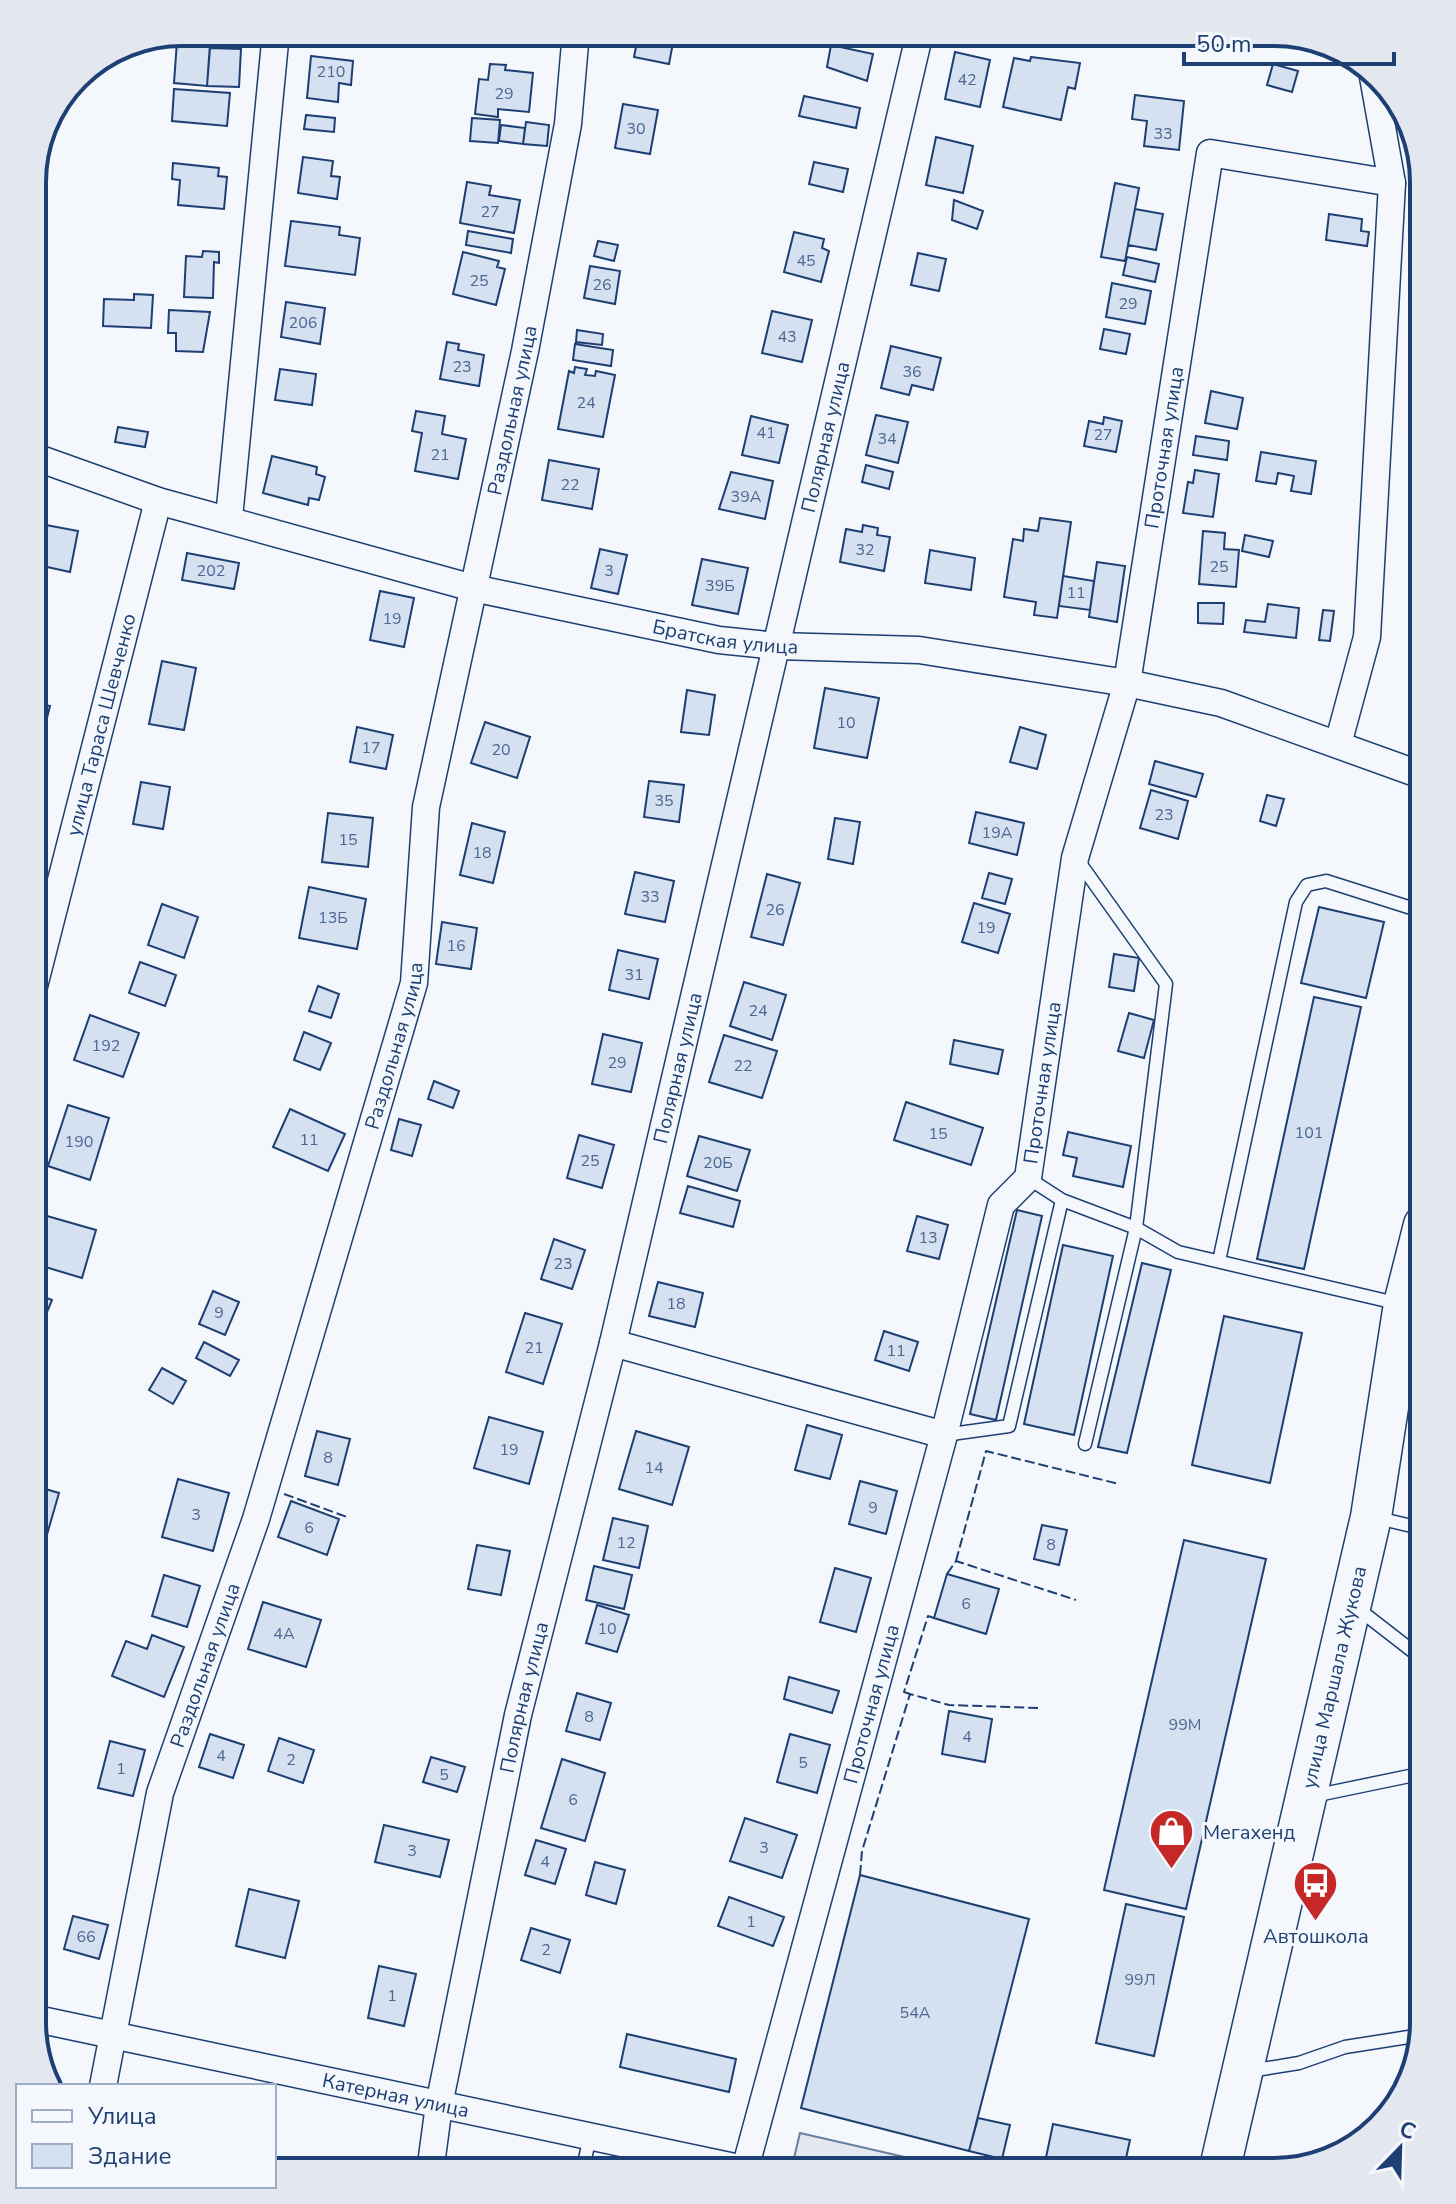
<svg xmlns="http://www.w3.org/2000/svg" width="1456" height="2204" font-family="'Nunito Sans',sans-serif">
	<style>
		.parking { fill: #e3e8f0; stroke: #687fa3; stroke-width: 2 }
		.building { fill: #d5e0f0; stroke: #1d3f73; stroke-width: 2 }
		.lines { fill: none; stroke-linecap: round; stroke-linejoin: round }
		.lane-casing { stroke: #1d3f73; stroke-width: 15 }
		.street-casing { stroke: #1d3f73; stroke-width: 29 }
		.primary-casing { stroke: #1d3f73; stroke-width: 43 }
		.lane { stroke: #f4f7fb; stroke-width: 12 }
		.street { stroke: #f4f7fb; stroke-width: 26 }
		.primary { stroke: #f4f7fb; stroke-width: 40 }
		.fence { stroke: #1d3f73; stroke-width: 2; stroke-dasharray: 10 4; stroke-linecap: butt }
		.labels { text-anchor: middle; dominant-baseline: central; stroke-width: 6; stroke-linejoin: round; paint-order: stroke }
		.number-label { font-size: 16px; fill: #4b6792 }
		.street-label { font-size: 20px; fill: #1d3f73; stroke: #f4f7fb }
		.poi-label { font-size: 20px; fill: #1d3f73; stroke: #f4f7fb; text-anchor: start }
		.rim { fill: none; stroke: #1d3f73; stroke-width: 4 }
	</style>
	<rect width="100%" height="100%" fill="#f4f7fb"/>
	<!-- parking -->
	<path class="parking" d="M800,2133L970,2172H857L794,2158Z"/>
	<!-- building -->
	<path class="building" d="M490,32H541L540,44L490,38Z
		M639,32H675L669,64L634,57Z
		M946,32H975L973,44L945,38Z
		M177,41L210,44L207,86L174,83Z
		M831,45L873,54L867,81L827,67Z
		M210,48L241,49L239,87L207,86Z
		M955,52L990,60L980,107L945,99Z
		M311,56L353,61L351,85L339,83L338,102L307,98Z
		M1031,57L1080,63L1075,89L1068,87L1061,120L1003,107L1014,58L1030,61Z
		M490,64L506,65L505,70L533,73L529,112L498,109V117L475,114L479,79L488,80Z
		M1273,64L1298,71L1292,92L1267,85Z
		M174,89L230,93L227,126L172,121Z
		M1135,95L1184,101L1179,150L1144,146L1147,121L1132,119Z
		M804,96L860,108L856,128L799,116Z
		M623,104L658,110L650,154L615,148Z
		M306,115L335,118L334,132L304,129Z
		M472,118L500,120L498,143L470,141Z
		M526,122L549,125L547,146L523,144Z
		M501,125L525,128L523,144L499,141Z
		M936,137L973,146L963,193L926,185Z
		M303,157L333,161L331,176L340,177L337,199L298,193Z
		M814,162L848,169L843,192L809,184Z
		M173,163L219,168L218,176L227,177L224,209L178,205L180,180L172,179Z
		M467,182L491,186L489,195L520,200L514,233L460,223Z
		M1115,183L1139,188L1125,261L1101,257Z
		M954,200L983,211L977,229L952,220Z
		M1135,209L1163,214L1156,250L1128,245Z
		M1329,214L1362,219L1361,231L1369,232L1367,246L1326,240Z
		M291,221L340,227L339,235L360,238L355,275L285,266Z
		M468,231L513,239L511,253L466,245Z
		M794,232L824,239L822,248L829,251L821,282L784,272Z
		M598,241L618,245L614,261L594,256Z
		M203,251L219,252V263L214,262L213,298L184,297L186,256L202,257Z
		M463,252L499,261L497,267L505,269L496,305L453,294Z
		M918,253L946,259L939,291L911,285Z
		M1127,257L1159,264L1155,282L1123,275Z
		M590,266L620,271L615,304L584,298Z
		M1112,283L1151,291L1145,324L1106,317Z
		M134,294L153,295L151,328L103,326L104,299L134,300Z
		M286,302L325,308L320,344L281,337Z
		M169,310L210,312L203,352L176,351V333H168Z
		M772,311L812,320L802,362L762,353Z
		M1104,329L1130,334L1126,354L1100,349Z
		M577,330L603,334L602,345L576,342Z
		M447,342L459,344L458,350L484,355L479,386L440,379Z
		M575,344L613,350L611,366L573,360Z
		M891,346L941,358L933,390L912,385L909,395L881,388Z
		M575,367L587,369L585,375L595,376L596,371L615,375L603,437L558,429L569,371L574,373Z
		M280,369L316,374L312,405L275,400Z
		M1211,391L1243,398L1237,429L1205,423Z
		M416,411L445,416L442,434L466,439L458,479L415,471L422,433L412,431Z
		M876,415L908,422L898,463L866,455Z
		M751,416L788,425L779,463L742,455Z
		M1104,417L1122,421L1116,452L1084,446L1089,421L1103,424Z
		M118,427L148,432L145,447L115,442Z
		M1196,436L1229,441L1227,460L1193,455Z
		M1261,452L1316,461L1311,494L1291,491L1294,476L1278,473L1276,484L1256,481Z
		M272,456L317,467L316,474L325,477L319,500L309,498L308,505L263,493Z
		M549,460L599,469L592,509L542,500Z
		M866,465L893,472L889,489L862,482Z
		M1195,470L1219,474L1213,517L1183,513L1188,482L1193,483Z
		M731,472L773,481L765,519L719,509Z
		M1040,518L1071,522L1057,618L1034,615L1036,602L1004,597L1013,539L1023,541L1024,529L1038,531Z
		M46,525L78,531L70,572L38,565Z
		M863,525L878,528L877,535L890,537L884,571L840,562L846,529L862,532Z
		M1203,531L1225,533L1224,549L1239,550L1236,587L1199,584Z
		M1245,535L1273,541L1269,557L1242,551Z
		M600,549L627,555L618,594L591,588Z
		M930,550L975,558L971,590L925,583Z
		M187,553L239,563L234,589L182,580Z
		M702,559L748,568L738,614L692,605Z
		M1097,562L1125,566L1117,622L1089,617Z
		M1063,576L1094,581L1090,610L1059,606Z
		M380,591L414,598L404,647L370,640Z
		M1198,603H1224L1223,624L1198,623Z
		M1268,604L1299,608L1296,638L1244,632L1246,620L1265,622Z
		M1323,610L1334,611L1330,641L1319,640Z
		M162,661L196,668L184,730L149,724Z
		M825,688L879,698L867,758L814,748Z
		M687,690L715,695L709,735L681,732Z
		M32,702L50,706L36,761L32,760Z
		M485,722L530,737L517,778L471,763Z
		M357,727L393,735L386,769L350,762Z
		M1020,727L1046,735L1037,769L1010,762Z
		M1155,761L1203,774L1196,797L1149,784Z
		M649,781L684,785L679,822L644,817Z
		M141,782L170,787L163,829L133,824Z
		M1151,790L1188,801L1178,839L1140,828Z
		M1267,795L1284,799L1276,826L1260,821Z
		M976,812L1024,823L1017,855L969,843Z
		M328,813L373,818L368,867L322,862Z
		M835,818L860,822L853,864L828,859Z
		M472,823L505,832L493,883L460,875Z
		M635,872L674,881L665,922L625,914Z
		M989,873L1012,879L1005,904L982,898Z
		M767,874L800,883L783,945L751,937Z
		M309,887L366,899L357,949L299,938Z
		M974,903L1010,914L998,953L962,942Z
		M162,904L198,917L184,958L148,945Z
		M1319,907L1384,922L1366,998L1301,983Z
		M442,922L477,928L471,969L436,964Z
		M618,950L658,959L649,999L609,990Z
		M1114,954L1139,958L1134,991L1109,987Z
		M140,962L176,975L165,1006L129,993Z
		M744,982L786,995L772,1040L730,1026Z
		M318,986L339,994L331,1018L309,1011Z
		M1314,997L1361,1007L1304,1269L1257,1259Z
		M1129,1013L1154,1020L1144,1058L1118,1051Z
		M90,1015L139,1033L123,1077L74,1060Z
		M304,1032L331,1043L320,1070L294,1060Z
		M603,1034L642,1043L631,1092L592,1084Z
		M724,1035L777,1051L762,1098L709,1082Z
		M954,1040L1003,1050L998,1074L950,1064Z
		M434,1081L459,1091L453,1108L428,1099Z
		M906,1102L983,1128L971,1165L894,1140Z
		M68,1105L109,1118L90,1180L48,1166Z
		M290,1109L345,1134L328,1171L273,1147Z
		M399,1119L421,1125L412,1156L391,1150Z
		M1068,1132L1131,1146L1123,1187L1073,1176L1077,1158L1063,1155Z
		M579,1135L614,1145L602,1188L567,1178Z
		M699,1136L750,1150L737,1191L687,1176Z
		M688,1186L740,1201L733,1227L680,1213Z
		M1017,1210L1042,1216L996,1420L970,1414Z
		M40,1214L96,1230L82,1278L32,1263V1240Z
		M917,1216L948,1225L939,1259L907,1251Z
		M554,1239L585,1250L572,1289L541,1279Z
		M1063,1245L1113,1256L1074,1435L1024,1424Z
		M1142,1263L1171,1270L1127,1453L1098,1447Z
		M658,1282L703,1293L695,1327L649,1316Z
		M213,1291L239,1302L225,1335L199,1324Z
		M32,1292L52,1300L42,1324L32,1320Z
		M525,1313L562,1324L543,1384L506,1372Z
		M1224,1316L1302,1333L1270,1483L1192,1465Z
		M884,1331L918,1342L909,1371L875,1360Z
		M204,1342L239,1360L230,1376L196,1358Z
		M162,1368L186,1381L173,1404L149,1390Z
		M489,1417L543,1432L529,1484L474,1468Z
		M807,1425L842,1435L830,1479L795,1470Z
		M317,1431L350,1439L338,1485L305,1476Z
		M636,1431L689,1447L672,1505L619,1489Z
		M178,1479L229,1493L213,1551L162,1537Z
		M860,1481L897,1491L886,1534L849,1524Z
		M32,1485L59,1493L46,1538L32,1534Z
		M291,1501L339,1519L327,1555L278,1537Z
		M613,1518L648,1526L639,1568L603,1560Z
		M1042,1525L1067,1530L1059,1565L1034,1559Z
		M1184,1540L1266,1559L1186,1909L1104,1890Z
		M477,1545L510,1551L501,1595L468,1589Z
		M594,1566L632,1575L624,1609L586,1600Z
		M835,1568L871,1578L856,1632L820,1622Z
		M947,1574L999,1589L986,1634L934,1618Z
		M164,1575L200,1586L187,1627L152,1616Z
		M263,1602L321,1620L306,1667L248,1649Z
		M597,1605L629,1615L617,1652L586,1643Z
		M152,1635L184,1647L164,1697L112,1676L126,1641L147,1649Z
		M789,1677L839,1691L832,1713L784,1699Z
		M577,1693L611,1703L600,1740L566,1731Z
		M949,1711L992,1719L985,1762L942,1754Z
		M210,1734L244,1745L233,1778L199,1767Z
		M790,1734L830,1745L817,1793L777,1782Z
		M279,1738L314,1750L303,1783L268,1771Z
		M110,1741L145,1750L133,1796L98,1788Z
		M431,1757L465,1767L457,1792L423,1782Z
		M562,1759L605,1773L585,1841L541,1828Z
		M745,1818L797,1835L782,1878L730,1861Z
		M384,1825L449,1840L440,1877L375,1862Z
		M536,1840L566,1849L555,1884L525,1875Z
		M595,1862L625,1870L616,1904L586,1895Z
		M860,1875L1029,1919L969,2151L801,2108Z
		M249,1889L299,1901L285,1958L236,1946Z
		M729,1897L784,1917L773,1946L718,1926Z
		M1126,1904L1184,1917L1154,2056L1096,2043Z
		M73,1916L108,1925L99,1959L64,1949Z
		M531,1928L570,1940L560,1973L521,1960Z
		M379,1966L416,1974L404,2026L368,2018Z
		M627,2034L736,2059L729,2092L620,2067Z
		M978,2118L1010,2125L1002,2159L969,2151Z
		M1053,2124L1130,2140L1123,2172H1043Z"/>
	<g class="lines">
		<defs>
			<path id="lane" d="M1077,859L1166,984L1136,1228L1085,1444
				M1028,1178L1062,1200L1136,1228L1178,1252L1400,1304
				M1219,1261L1296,902L1307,885L1326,881L1424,912
				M944,1435L1009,1426L1062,1200
				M1374,1517L1424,1529
				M1357,1608L1424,1660
				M1313,1796L1424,1773
				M1250,2071L1299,2063L1345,2047L1421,2035
				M582,2172L590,2137"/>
			<g id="street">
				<path id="s1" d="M32,456L158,501L473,588L719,640L777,646L919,650L1127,683L1221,703L1424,776"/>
				<path d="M229,518L276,32"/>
				<path d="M1338,744L1367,637L1392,183L1373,77"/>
				<path id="s2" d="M32,994L158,501"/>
				<path d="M613,1343L944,1435"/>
				<path id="s3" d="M32,2018L758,2172"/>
				<path id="s4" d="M103,2086L160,1793L256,1519L414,983L426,807L525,351L568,124L576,32"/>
				<path id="s5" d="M745,2169L944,1435L1001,1205L1028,1178L1075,858L1127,683L1210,153L1392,183"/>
				<path id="s6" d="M430,2172L439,2105L518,1715L613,1343L920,32"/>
			</g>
			<g id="primary">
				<path id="s7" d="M1219,2172L1371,1517L1404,1304L1424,1225"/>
			</g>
		</defs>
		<!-- lane casing -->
		<use href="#lane" class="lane-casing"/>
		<!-- street casing -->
		<use href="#street" class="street-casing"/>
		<!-- primary casing -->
		<use href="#primary" class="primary-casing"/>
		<!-- lane -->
		<use href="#lane" class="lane"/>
		<!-- street -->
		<use href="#street" class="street"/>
		<!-- primary -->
		<use href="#primary" class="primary"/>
		<!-- fence -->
		<path class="fence" d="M284,1494L347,1517
			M956,1561L986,1451L1119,1484
			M947,1574L956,1561L1076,1600
			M910,1694L904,1692L928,1616L934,1618
			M860,1875L862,1851L910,1694L949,1705L1038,1708"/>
	</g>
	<!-- icons -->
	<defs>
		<symbol id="shop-pin" viewBox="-11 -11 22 30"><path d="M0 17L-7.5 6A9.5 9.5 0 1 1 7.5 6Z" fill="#c62828" stroke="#f4f7fb"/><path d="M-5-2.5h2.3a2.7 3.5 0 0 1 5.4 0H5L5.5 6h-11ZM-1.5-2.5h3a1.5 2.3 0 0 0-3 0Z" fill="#fff"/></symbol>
		<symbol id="bus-pin" viewBox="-11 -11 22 30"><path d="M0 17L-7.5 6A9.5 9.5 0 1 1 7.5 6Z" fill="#c62828" stroke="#f4f7fb"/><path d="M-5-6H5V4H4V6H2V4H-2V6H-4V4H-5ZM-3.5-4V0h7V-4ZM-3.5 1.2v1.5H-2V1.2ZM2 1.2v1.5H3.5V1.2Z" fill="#fff"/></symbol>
	</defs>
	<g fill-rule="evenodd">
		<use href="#shop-pin" x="1146" y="1806" width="51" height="69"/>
		<use href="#bus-pin" x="1290" y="1858" width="51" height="69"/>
	</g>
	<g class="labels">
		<!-- number labels -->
		<g class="number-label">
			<text x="331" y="72">210</text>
			<text x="967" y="80">42</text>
			<text x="504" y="94">29</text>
			<text x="636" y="129">30</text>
			<text x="1163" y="134">33</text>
			<text x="490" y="212">27</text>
			<text x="806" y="261">45</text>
			<text x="479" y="281">25</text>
			<text x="602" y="285">26</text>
			<text x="1128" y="304">29</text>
			<text x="303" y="323">206</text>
			<text x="787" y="337">43</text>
			<text x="462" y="367">23</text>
			<text x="912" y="372">36</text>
			<text x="586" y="403">24</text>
			<text x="766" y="433">41</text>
			<text x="1103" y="435">27</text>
			<text x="887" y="439">34</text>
			<text x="440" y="455">21</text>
			<text x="570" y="485">22</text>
			<text x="746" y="497">39А</text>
			<text x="865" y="550">32</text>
			<text x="1219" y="567">25</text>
			<text x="211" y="571">202</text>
			<text x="609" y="571">3</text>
			<text x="720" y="586">39Б</text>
			<text x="1076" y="593">11</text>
			<text x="392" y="619">19</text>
			<text x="846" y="723">10</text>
			<text x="371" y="748">17</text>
			<text x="501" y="750">20</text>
			<text x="664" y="801">35</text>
			<text x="1164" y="815">23</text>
			<text x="997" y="833">19А</text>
			<text x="348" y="840">15</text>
			<text x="482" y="853">18</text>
			<text x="650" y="897">33</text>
			<text x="775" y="910">26</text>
			<text x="333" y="918">13Б</text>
			<text x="986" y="928">19</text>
			<text x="456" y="946">16</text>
			<text x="634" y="975">31</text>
			<text x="758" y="1011">24</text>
			<text x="106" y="1046">192</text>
			<text x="617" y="1063">29</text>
			<text x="743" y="1066">22</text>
			<text x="1309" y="1133">101</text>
			<text x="938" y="1134">15</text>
			<text x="309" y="1140">11</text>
			<text x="79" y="1142">190</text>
			<text x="590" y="1161">25</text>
			<text x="718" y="1163">20Б</text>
			<text x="928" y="1238">13</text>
			<text x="563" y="1264">23</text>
			<text x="676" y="1304">18</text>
			<text x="219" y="1313">9</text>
			<text x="534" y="1348">21</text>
			<text x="896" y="1351">11</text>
			<text x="509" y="1450">19</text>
			<text x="328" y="1458">8</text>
			<text x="654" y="1468">14</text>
			<text x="873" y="1508">9</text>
			<text x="196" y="1515">3</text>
			<text x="309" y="1528">6</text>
			<text x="626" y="1543">12</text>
			<text x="1051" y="1545">8</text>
			<text x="966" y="1604">6</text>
			<text x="607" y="1629">10</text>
			<text x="284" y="1634">4А</text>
			<text x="589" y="1717">8</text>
			<text x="1185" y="1725">99М</text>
			<text x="967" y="1737">4</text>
			<text x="221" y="1756">4</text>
			<text x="291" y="1760">2</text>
			<text x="803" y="1763">5</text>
			<text x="121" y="1769">1</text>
			<text x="444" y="1775">5</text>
			<text x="573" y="1800">6</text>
			<text x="764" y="1848">3</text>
			<text x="412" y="1851">3</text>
			<text x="545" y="1862">4</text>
			<text x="751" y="1922">1</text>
			<text x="86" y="1937">66</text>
			<text x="546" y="1950">2</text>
			<text x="1140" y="1980">99Л</text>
			<text x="392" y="1996">1</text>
			<text x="915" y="2013">54А</text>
		</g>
		<!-- street labels -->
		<g class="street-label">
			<text stroke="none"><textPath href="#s4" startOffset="1730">Раздольная улица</textPath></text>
			<text stroke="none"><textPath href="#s6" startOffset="1780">Полярная улица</textPath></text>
			<text stroke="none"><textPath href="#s5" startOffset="1780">Проточная улица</textPath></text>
			<text stroke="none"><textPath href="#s1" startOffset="718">Братская улица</textPath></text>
			<text stroke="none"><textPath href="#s2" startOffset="278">улица Тараса Шевченко</textPath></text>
			<text stroke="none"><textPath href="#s4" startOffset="1082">Раздольная улица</textPath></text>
			<text stroke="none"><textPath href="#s6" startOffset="1132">Полярная улица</textPath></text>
			<text stroke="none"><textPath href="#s5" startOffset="1132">Проточная улица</textPath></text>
			<text stroke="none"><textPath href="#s4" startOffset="434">Раздольная улица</textPath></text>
			<text stroke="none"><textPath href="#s7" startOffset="508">улица Маршала Жукова</textPath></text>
			<text stroke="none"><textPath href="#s6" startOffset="484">Полярная улица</textPath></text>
			<text stroke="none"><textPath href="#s5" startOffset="482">Проточная улица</textPath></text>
			<text stroke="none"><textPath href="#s3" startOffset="372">Катерная улица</textPath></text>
		</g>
		<!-- poi labels -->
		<g class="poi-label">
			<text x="1203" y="1832">Мегахенд</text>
			<text x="1316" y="1936" text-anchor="middle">Автошкола</text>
		</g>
	</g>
	<!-- crop -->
	<path d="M0 0H1456V2204H0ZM182 46H1274A136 136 0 0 1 1410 182V2022A136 136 0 0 1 1274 2158H182A136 136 0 0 1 46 2022V182A136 136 0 0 1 182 46Z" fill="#e3e8f0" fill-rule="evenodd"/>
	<path class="rim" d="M182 46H1274A136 136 0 0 1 1410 182V2022A136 136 0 0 1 1274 2158H182A136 136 0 0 1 46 2022V182A136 136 0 0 1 182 46Z"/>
	<!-- legend -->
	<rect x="16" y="2084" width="260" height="104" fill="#f4f7fb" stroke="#9eadc5" stroke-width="2"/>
	<rect x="32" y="2110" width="40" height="12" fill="#f4f7fb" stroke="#9eadc5" stroke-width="2"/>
	<text x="88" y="2124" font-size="24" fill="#1d3f73">Улица</text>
	<rect x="32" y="2144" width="40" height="24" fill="#d5e0f0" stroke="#9eadc5" stroke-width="2"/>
	<text x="88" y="2164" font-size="24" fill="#1d3f73">Здание</text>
	<!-- north arrow -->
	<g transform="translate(1400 2148) rotate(23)" stroke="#f4f7fb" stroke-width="6" paint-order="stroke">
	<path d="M0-6L14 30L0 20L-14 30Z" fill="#1d3f73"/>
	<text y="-12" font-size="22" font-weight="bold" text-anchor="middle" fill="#1d3f73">С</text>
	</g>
	<!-- scale -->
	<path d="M1184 52v12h210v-12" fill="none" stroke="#1d3f73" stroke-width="4"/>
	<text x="1196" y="52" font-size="24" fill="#1d3f73" stroke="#f4f7fb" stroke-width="6" paint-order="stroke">50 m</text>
</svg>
